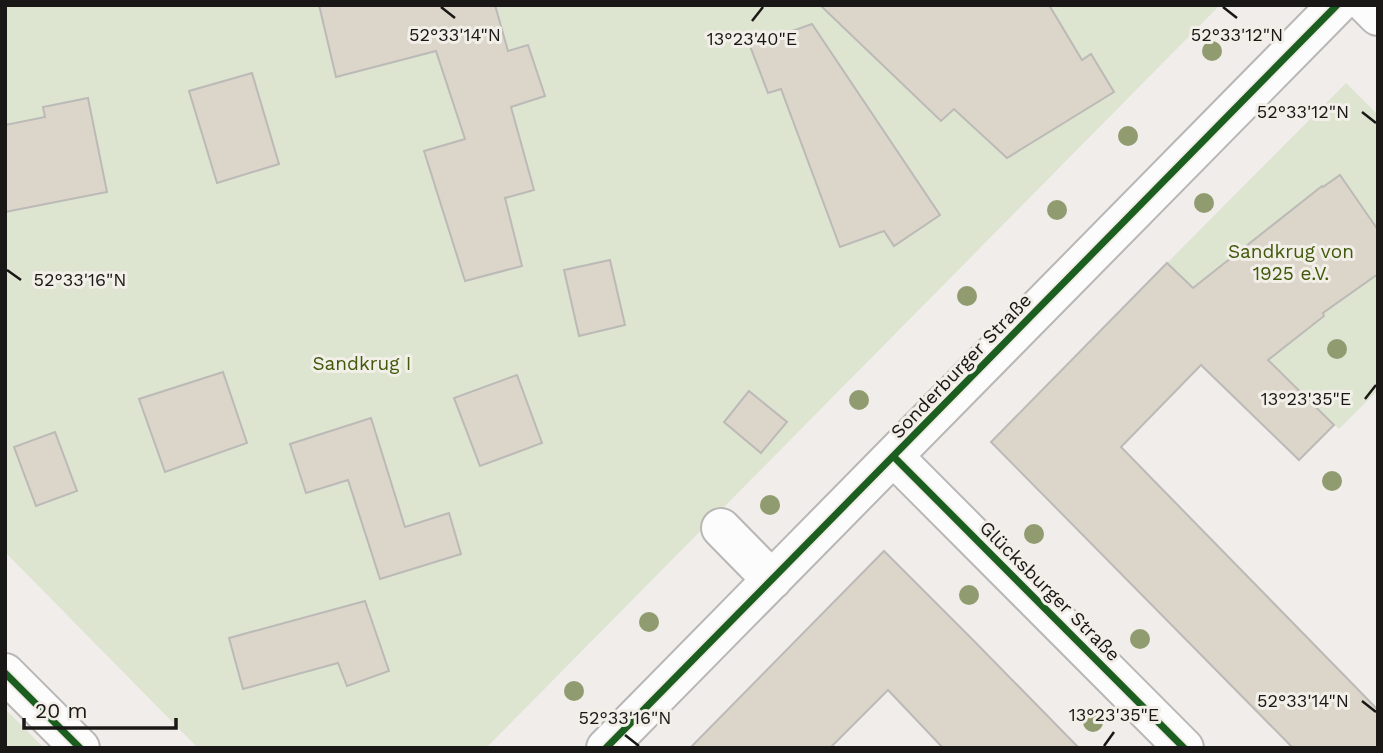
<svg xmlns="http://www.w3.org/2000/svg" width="1383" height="753" font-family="'Work Sans',sans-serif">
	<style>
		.green { fill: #dde4d0 }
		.building { fill: #dbd5ca; stroke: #bcbab7; stroke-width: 2 }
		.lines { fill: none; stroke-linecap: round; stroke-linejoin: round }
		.minor-casing { stroke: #b9b7b5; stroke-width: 42 }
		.major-casing { stroke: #b9b7b5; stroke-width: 42 }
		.minor { stroke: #fdfcfc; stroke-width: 38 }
		.major { stroke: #fdfcfc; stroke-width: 38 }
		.cycleway-casing { stroke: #f2eee8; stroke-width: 11 }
		.cycleway { stroke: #1b5e20; stroke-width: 7 }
		.tree { fill: #909c6f }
		.ticks { fill: none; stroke: #191816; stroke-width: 2.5 }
		.labels { text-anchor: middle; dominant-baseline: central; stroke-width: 6; stroke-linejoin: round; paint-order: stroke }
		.park-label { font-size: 19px; fill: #41590b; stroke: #f2eee8 }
		.street-label { font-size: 19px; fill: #191816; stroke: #f2eee8 }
		.ticks-label { font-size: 18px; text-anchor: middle; fill: #191816; stroke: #f2eee8; stroke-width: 6; stroke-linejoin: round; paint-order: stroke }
	</style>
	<rect width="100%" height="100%" fill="#f0edea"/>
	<!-- green -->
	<path class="green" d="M5,5H1220L486,748H198L5,552Z
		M1346,83L1378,115V390L1339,429L1167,263Z
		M5,709L44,748H5Z"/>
	<!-- building -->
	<path class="building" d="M319,5H495L508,51L528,45L545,96L511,107L534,190L505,198L522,266L465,281L424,151L465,139L436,51L336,77Z
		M820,5H1049L1082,60L1091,54L1114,92L1007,158L954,109L941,121Z
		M812,24L940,215L894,246L884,231L840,247L781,89L768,93L750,46Z
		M252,73L279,164L217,183L189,91Z
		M88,98L107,192L5,212V125L45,117L43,107Z
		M1340,175L1378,230V274L1323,313L1324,316L1268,360L1334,425L1299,460L1201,365L1121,447L1378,710V748H1293L991,442L1167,263L1193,288L1322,186L1323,187Z
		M610,260L625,325L579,336L564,270Z
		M223,372L247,443L165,472L139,399Z
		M517,375L542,443L480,466L454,398Z
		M749,391L787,422L761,453L724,422Z
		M371,418L405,527L449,513L461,554L380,579L348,480L306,493L290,444Z
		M55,432L77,491L36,506L14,447Z
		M884,551L975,642L1079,748H943L888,690L830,748H690Z
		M365,601L389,671L347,686L338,663L243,689L229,638Z"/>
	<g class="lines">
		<defs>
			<path id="minor" d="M1367,5L1378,16
				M894,457L1184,748
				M721,528L772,580
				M606,748L1337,5"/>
			<path id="major" d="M5,673L80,748"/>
		</defs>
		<!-- minor casing -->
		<use href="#minor" class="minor-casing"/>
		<!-- major casing -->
		<use href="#major" class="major-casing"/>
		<!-- minor -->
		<use href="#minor" class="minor"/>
		<!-- major -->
		<use href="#major" class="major"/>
		<defs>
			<path id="cycleway" d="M894,457L1184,748
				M5,673L80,748
				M606,748L1337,5"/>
		</defs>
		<!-- cycleway casing -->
		<use href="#cycleway" class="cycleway-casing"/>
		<!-- cycleway -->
		<use href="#cycleway" class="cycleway"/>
	</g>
	<!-- trees -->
	<g class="tree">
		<circle cx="1212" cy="51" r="10"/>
		<circle cx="1128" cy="136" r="10"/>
		<circle cx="1204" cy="203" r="10"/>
		<circle cx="1057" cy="210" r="10"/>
		<circle cx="967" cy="296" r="10"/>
		<circle cx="1337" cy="349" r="10"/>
		<circle cx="859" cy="400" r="10"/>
		<circle cx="1332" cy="481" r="10"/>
		<circle cx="770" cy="505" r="10"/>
		<circle cx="1034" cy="534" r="10"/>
		<circle cx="969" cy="595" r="10"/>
		<circle cx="649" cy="622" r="10"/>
		<circle cx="1140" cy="639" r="10"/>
		<circle cx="574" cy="691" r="10"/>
		<circle cx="1093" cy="722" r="10"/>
	</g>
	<!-- ticks -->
	<path class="ticks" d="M441,7L455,18M1223,7L1237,18M752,21L763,7M1362,112L1376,123M7,270L21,280M1365,399L1376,385M1362,701L1376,712M625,735L639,746M1104,746L1114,732"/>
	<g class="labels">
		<!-- park labels -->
		<g class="park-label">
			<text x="1291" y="251">Sandkrug von<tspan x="1291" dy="22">1925 e.V.</tspan></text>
			<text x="362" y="363">Sandkrug I</text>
		</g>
		<!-- street labels -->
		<g class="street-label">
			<text transform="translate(961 366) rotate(-46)">Sonderburger Straße</text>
			<text transform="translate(1050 591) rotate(45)">Glücksburger Straße</text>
		</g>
	</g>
	<g class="ticks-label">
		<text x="455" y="41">52°33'14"N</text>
		<text x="1237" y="41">52°33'12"N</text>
		<text x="752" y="45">13°23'40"E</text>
		<text x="1303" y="118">52°33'12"N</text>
		<text x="80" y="286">52°33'16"N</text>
		<text x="1306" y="405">13°23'35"E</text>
		<text x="1303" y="707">52°33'14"N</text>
		<text x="1114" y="721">13°23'35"E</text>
		<text x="625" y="724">52°33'16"N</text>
	</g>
	<!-- border -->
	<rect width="1383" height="753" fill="none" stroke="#191816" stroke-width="14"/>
	<!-- scale -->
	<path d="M24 718v10h152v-10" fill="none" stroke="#191816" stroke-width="3.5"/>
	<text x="35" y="718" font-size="21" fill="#191816" stroke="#f2eee8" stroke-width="5" paint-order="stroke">20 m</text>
</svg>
